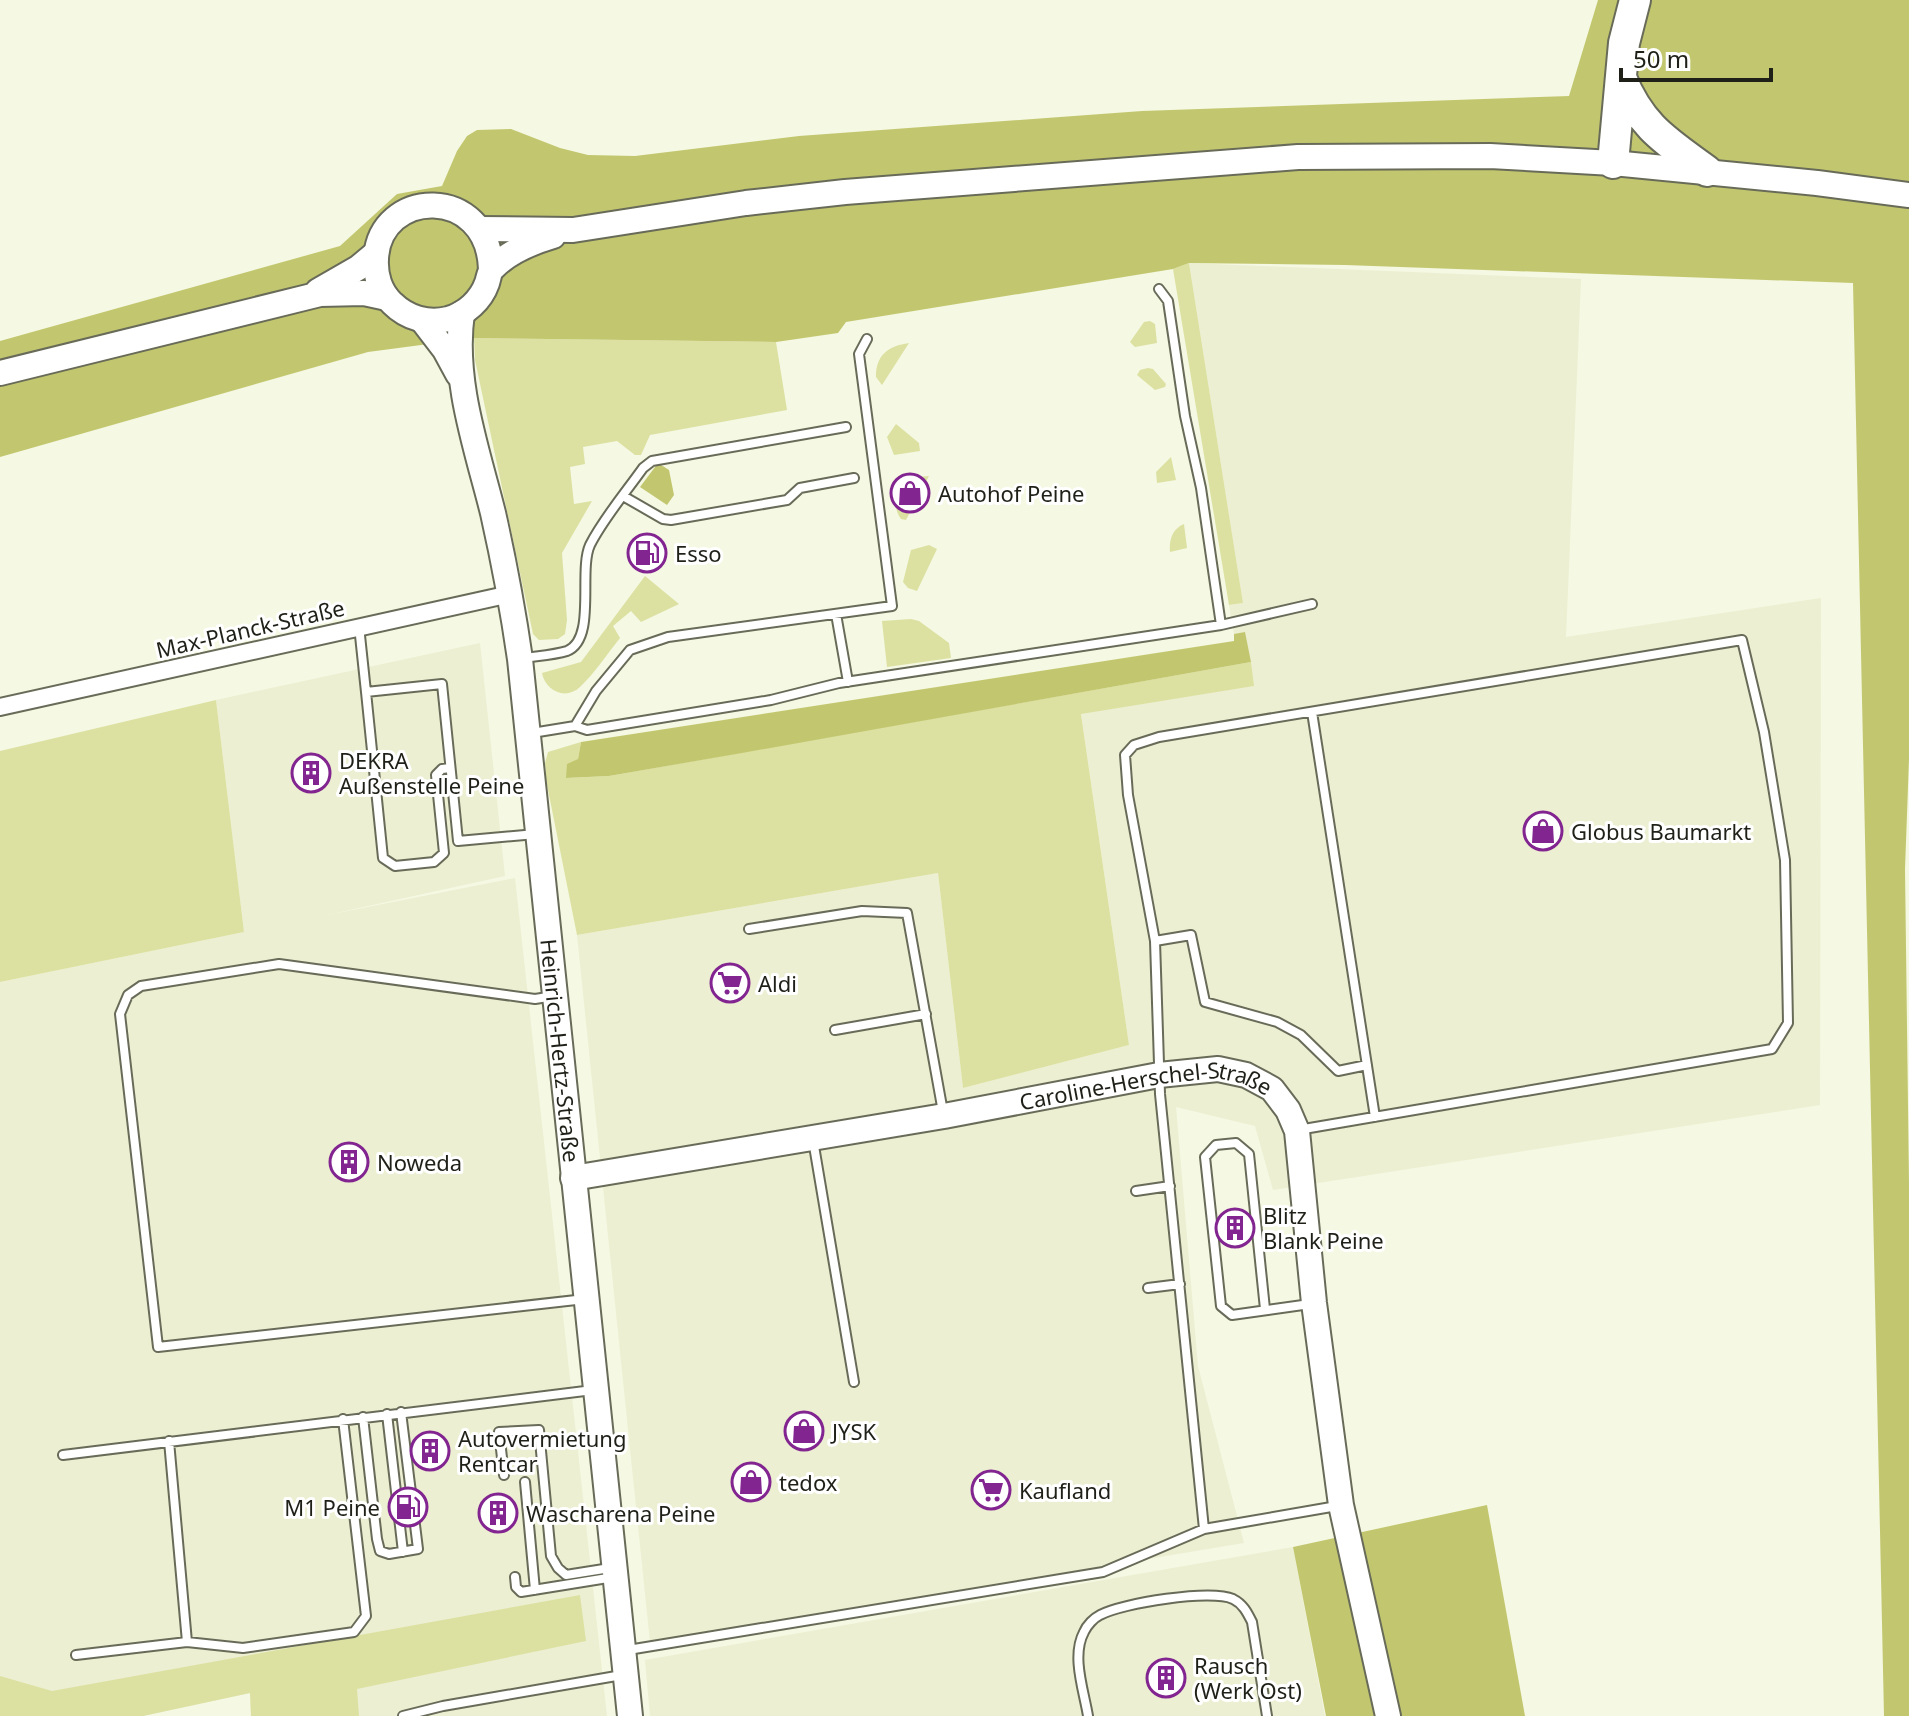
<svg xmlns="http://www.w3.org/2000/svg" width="1909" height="1716" font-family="'Noto Sans',sans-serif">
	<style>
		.built { fill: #ecefd1 }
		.green { fill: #dce1a2 }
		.forest { fill: #c2c76f }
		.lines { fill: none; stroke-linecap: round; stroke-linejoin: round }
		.lane-casing { stroke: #696b59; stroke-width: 12 }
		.street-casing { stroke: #696b59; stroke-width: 20 }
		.secondary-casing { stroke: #696b59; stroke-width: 28 }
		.highway-casing { stroke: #696b59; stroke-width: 34 }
		.lane { stroke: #fff; stroke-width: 8 }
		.street { stroke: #fff; stroke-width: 16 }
		.secondary { stroke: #fff; stroke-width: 24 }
		.highway { stroke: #fff; stroke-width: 30 }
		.labels { text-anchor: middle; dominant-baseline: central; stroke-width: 6; stroke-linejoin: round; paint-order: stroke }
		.poi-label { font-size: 22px; fill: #1f2018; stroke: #fff; text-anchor: start }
		.street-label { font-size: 22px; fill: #1f2018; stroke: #fff }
	</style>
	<rect width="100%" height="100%" fill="#f5f8e2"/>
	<!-- built -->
	<path class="built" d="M1189,263L1581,279L1566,637L1821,598L1820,1105L1273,1190L1255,1126L1176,1107L1198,1366L1244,1543L650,1642L577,935L938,873L963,1088L1129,1045L1081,713L1253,686L1251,662L1235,640L1229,605L1243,603Z
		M480,643L505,876L327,915L515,878L607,1716H251L250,1693L143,1716L0,1684V982L244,932L216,700Z
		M1293,1547L1325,1716H650L645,1660Z"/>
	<!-- green -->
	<path class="green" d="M1189,263L1243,603L1229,605L1173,269Z
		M1150,321L1155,324L1157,343L1135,347L1130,342L1144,322Z
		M474,338L776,342L787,410L650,435L641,455H635L617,441L583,447L585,464L570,467L574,504L592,501L562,553L567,620L565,634L558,639L539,640L533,634L475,360Z
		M909,343L882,385L876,377C876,355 888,346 909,343Z
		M1148,368L1153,369L1166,384L1165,387L1155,390L1137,375L1140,370Z
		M896,424L919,443L920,451L894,455L887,437Z
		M1171,457L1176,480L1157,483L1156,472Z
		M929,476L906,520L901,519C896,512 896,508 896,499C895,478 912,477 929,476Z
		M1184,524L1187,548L1170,552C1169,540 1172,529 1184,524Z
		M929,545L937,549L917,591L908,588L903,582L911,550Z
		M645,576L679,604L641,622L631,611L613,626L620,638C608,653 593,675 580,687C565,701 545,690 542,673L581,662Z
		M911,619L919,621L949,643L951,658L887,667L882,621Z
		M1251,662L1254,686L1081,714L1129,1045L963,1088L938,873L577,935L546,780L545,763L548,752L581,742L578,759L567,778L609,776Z
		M216,700L244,932L0,982V751Z
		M580,1595L586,1641L357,1689L359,1716H251L250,1693L143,1716H0V1676L52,1691Z"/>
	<!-- forest -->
	<path class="forest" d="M1598,0H1909V759L1905,869L1909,1183V1716H1884L1853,283L1345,265L1189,263L1173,269L846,322L838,333L776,342L474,338L368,352L0,457V341L340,246L397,194L442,186L457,151L467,136L477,130L511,129L560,148L588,155L635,156L799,136L1142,111L1569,96Z
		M658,463L669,470L674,495L667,505L640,487Z
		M1245,632L1251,662L742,753L609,776L566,778L567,764L578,759L581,742L1234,641V634Z
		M1487,1505L1525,1716H1326L1293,1547Z"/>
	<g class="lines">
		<defs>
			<path id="lane" d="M1159,289L1168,301L1185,416L1201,488L1221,625
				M623,496L663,519L671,520L787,500L800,488L854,478
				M836,614L848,682
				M359,626L366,692L442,684L458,841L536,834
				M524,658C537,656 554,655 567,651C597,639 578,571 590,545C603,519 626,492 643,468L652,461L846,427
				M366,692L383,858L395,866L434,862L444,853L436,775L442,769L450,768
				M1312,712L1375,1117
				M575,726L596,691L630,650L668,637L892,606L859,354L867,339
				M532,733L575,726L587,730L771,700L839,683L1221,625L1312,604
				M749,929L862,911L907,913L943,1112
				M1155,941L1191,935L1205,1002L1277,1022L1301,1035L1338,1071L1367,1065
				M554,996L535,999L279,964L141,986L128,995L120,1014L158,1347L585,1299
				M835,1030L926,1014
				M813,1140L854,1382
				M1136,1191L1170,1186
				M1148,1288L1180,1284
				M1265,1309L1249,1154L1236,1143L1216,1145L1205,1157L1221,1306L1232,1315L1310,1304
				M387,1414L403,1552
				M363,1417L377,1539L380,1551L389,1554L418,1549L401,1412
				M63,1455L593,1390
				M504,1475L499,1432L539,1430L551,1556L558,1568L566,1575L610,1568
				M525,1482L535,1590
				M1204,1529L1160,1094L1155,941L1128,795L1125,755L1134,745L1159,737L1742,640L1764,732L1785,860L1788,1023L1772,1049L1298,1130
				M515,1577L516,1587L521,1592L614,1577
				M187,1642L243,1648L354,1632L366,1616L343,1419
				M628,1650L1103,1572L1204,1529L1337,1506
				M76,1655L187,1642L169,1441
				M403,1716L443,1706L622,1675
				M1088,1716C1084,1691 1071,1656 1084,1632C1087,1625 1094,1618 1100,1615C1122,1603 1211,1589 1233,1599C1243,1604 1247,1612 1252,1622L1267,1716"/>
			<path id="street" d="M0,707L510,594"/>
			<g id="secondary">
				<path d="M480,229L573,230L746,203L845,192L1298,157L1490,156L1613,163L1817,183L1909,195"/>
				<path d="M491,269C488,184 379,188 376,259C375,275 380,292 392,303C407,318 428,324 448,319C466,314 481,300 487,283C489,277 489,271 494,267C509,252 533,242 553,236"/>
				<path d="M318,291L358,268L376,253"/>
				<path id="s1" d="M462,313C452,380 477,449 493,513C504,562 513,610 520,659L630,1716"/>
				<path d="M422,320L445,350L458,374"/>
				<path d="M0,373L320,294L364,293L387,298"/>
				<path id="s2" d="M573,1178L944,1116L1159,1075L1218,1069L1246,1075L1272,1089L1288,1110L1297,1131L1314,1303L1341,1505L1388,1716"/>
			</g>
			<path id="highway" d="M1621,78C1641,127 1666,141 1707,171
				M1613,163L1624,43L1635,0"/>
		</defs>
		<!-- lane casing -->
		<use href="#lane" class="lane-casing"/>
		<!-- street casing -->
		<use href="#street" class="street-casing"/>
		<!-- secondary casing -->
		<use href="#secondary" class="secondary-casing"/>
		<!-- highway casing -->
		<use href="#highway" class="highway-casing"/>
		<!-- lane -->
		<use href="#lane" class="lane"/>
		<!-- street -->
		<use href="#street" class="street"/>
		<!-- secondary -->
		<use href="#secondary" class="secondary"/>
		<!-- highway -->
		<use href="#highway" class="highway"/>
	</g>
	<!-- icons -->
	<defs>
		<symbol id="shop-ring" viewBox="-11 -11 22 22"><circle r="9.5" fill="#fff" stroke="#822590" stroke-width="1.5"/><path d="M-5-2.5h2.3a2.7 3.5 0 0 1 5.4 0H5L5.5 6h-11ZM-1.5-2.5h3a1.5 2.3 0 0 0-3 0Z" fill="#822590"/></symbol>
		<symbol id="fuel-ring" viewBox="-11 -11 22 22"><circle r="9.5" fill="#fff" stroke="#822590" stroke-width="1.5"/><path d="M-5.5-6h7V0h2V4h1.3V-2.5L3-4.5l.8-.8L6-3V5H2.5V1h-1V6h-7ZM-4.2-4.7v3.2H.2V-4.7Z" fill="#822590"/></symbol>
		<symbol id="building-ring" viewBox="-11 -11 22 22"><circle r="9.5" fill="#fff" stroke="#822590" stroke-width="1.5"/><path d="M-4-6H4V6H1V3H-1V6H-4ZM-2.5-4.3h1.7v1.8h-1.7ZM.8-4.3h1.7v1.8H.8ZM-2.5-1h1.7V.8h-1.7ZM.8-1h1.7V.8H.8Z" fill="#822590"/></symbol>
		<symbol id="supermarket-ring" viewBox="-11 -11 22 22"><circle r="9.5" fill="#fff" stroke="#822590" stroke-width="1.5"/><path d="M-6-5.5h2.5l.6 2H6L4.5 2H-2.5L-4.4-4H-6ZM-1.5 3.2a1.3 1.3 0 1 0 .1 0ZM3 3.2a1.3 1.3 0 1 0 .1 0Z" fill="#822590"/></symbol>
	</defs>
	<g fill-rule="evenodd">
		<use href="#shop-ring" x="888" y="471" width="44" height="44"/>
		<use href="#fuel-ring" x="625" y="531" width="44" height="44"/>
		<use href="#building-ring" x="289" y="751" width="44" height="44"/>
		<use href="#shop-ring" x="1521" y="809" width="44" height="44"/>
		<use href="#supermarket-ring" x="708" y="961" width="44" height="44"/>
		<use href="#building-ring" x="327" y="1140" width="44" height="44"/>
		<use href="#building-ring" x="1213" y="1206" width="44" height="44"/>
		<use href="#shop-ring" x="782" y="1409" width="44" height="44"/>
		<use href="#building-ring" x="408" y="1429" width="44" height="44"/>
		<use href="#shop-ring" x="729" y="1460" width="44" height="44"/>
		<use href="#supermarket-ring" x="969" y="1468" width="44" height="44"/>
		<use href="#fuel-ring" x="386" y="1485" width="44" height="44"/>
		<use href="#building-ring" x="476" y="1491" width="44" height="44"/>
		<use href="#building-ring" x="1144" y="1656" width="44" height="44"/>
	</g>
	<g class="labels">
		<!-- poi labels -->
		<g class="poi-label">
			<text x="938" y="493">Autohof Peine</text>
			<text x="675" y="553">Esso</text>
			<text x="339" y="760">DEKRA<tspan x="339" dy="25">Außenstelle Peine</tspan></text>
			<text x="1571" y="831">Globus Baumarkt</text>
			<text x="758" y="983">Aldi</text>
			<text x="377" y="1162">Noweda</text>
			<text x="1263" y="1215">Blitz<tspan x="1263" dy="25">Blank Peine</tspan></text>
			<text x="832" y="1431">JYSK</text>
			<text x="458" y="1438">Autovermietung<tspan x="458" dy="25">Rentcar</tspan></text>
			<text x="779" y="1482">tedox</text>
			<text x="1019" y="1490">Kaufland</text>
			<text x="380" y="1507" text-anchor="end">M1 Peine</text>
			<text x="526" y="1513">Wascharena Peine</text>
			<text x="1194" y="1665">Rausch<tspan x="1194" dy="25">(Werk Ost)</tspan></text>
		</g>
		<!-- street labels -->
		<g class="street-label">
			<text transform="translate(250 628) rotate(-13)">Max-Planck-Straße</text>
			<text stroke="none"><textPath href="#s1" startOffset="746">Heinrich-Hertz-Straße</textPath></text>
			<text stroke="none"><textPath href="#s2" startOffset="582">Caroline-Herschel-Straße</textPath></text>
		</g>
	</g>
	<!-- scale -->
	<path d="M1621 68v12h150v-12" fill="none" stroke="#1f2018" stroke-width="4"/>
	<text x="1633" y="68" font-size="24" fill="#1f2018" stroke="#ffffff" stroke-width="6" paint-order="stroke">50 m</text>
</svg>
